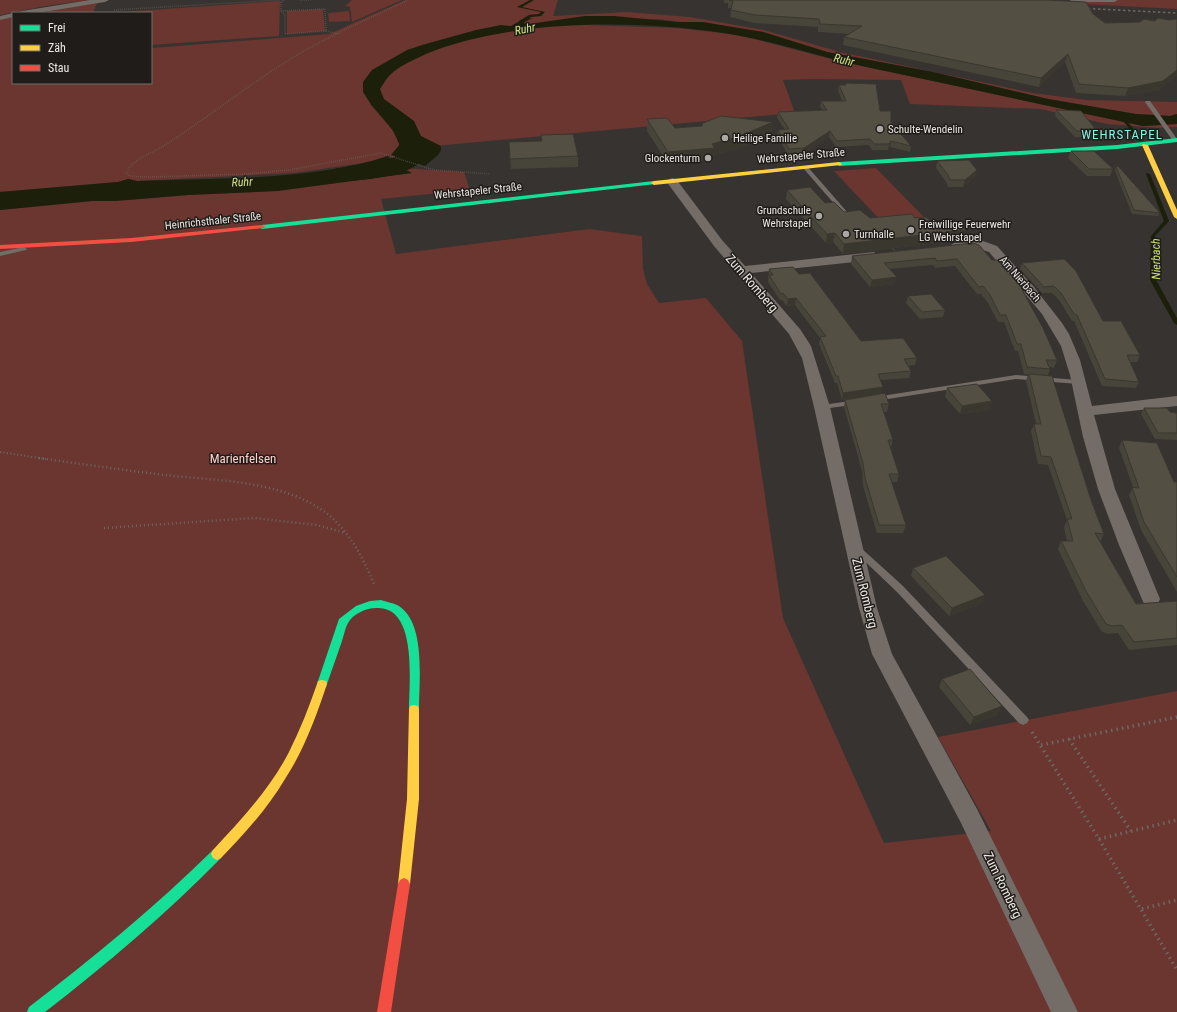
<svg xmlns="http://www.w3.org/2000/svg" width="1177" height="1012" font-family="'Roboto Condensed',sans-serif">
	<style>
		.green { fill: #6a362f }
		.water { fill: #1c1f0a }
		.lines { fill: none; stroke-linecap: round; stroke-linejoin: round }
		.stream { fill: #1c1f0a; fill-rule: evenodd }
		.river { fill: #1c1f0a; fill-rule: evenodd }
		.path-far3 { stroke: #6d6864; stroke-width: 1.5; stroke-dasharray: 0.5 1.5; stroke-linecap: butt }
		.path-far2 { stroke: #6d6864; stroke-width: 2; stroke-dasharray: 1 2.5; stroke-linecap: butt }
		.path-far1 { stroke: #6d6864; stroke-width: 2.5; stroke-dasharray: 1 3; stroke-linecap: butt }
		.path { stroke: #6d6864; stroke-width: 3.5; stroke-dasharray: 1.5 4; stroke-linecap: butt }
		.lane { fill: #746c67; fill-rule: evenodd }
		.street { fill: #746c67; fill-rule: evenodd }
		.fast { fill: #16e098; fill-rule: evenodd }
		.slow { fill: #ffcf43; fill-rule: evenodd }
		.jam { fill: #f24e42; fill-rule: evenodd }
		.rail { stroke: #6d6965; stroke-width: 1.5; stroke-dasharray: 2.5 2.5; stroke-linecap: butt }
		.wall { fill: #47443a }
		.shaded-wall { fill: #3a372f }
		.building { fill: #534f43; stroke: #3a372f }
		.poi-dot { fill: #aca9a4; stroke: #1f1c19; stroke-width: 1.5 }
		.labels { text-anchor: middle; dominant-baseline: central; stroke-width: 3; stroke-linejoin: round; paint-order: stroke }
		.far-poi-label { font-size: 11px; fill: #ece8e3; stroke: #1f1c19; text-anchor: start }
		.far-street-label { font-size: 11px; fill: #ece8e3; stroke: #1f1c19 }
		.far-water-label { font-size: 12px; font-style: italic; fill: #cee279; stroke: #1f1c19 }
		.far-quarter-label { font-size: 13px; letter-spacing: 1px; fill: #88f1e5; stroke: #1f1c19 }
		.street-label { font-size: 13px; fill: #ece8e3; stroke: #1f1c19 }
		.park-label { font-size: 13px; fill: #ffd1ca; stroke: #1f1c19 }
	</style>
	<rect width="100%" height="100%" fill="#363330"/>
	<!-- green -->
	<path class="green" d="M0,0H90L45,6L0,15Z
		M352,0H402L352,22L350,7L345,6Z
		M405,0H558L553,16L627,12L690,17L764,30L840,52L1033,93L1087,100L1177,102V114L1170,116L1136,114L1048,99L933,72L827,52L763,32L657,19L586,25L677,28L739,35L831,59L1143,126L1177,124V127L1159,128L1107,124L1040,109L910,104L901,80L813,79L783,80L795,113L413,148L394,162L390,155L370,162L294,173L137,181L128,179L118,182L0,192V20L13,16V83H151V48L329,34Z
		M1005,0L1100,2L1118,0H1177V9Z
		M280,1L279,36L151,45V13H107Z
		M97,3L93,13H32Z
		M323,9L325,31L287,34V11Z
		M349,11L350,21L329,22L328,13Z
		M402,168L464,172L470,190L381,199L396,254L589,229L642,236L643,269L647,284L659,303L706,298L742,341L783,618L884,843L991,831L938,737L1177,691V1012H0V210L92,201H115L188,195L277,191L411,173Z
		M876,168L924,217L881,221L834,171Z"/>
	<!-- water -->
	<path class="water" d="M585,16H614L677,22H703L763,32L827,52L933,72L1048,99L1136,114L1170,116L1177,114V124L1143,126C1052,107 962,87 871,68C827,59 784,44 740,36C648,19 513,18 426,54C414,60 398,66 389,76C385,80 383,85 380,89L384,99L414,121L421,136L441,146V150L438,155L425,166L391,155L400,144L392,129L372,106L363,92V82L372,70L407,50L422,45L476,30L501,25L511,26L525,18H532L523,23L529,24Z
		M388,156L393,163L412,173L277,191L188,195L115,201H92L0,210V192L118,182L128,179L137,181C217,178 312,181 388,156Z"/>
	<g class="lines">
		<!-- stream -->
		<path class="stream" d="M530,0H534L522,7L545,12L541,16L531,17L521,23H519V21L529,15L539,14L541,12L517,7Z
			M1123,119H1125L1133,128L1134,137L1131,136L1129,128L1123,121Z
			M1146,173L1150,174L1169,221L1155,236L1156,280L1177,318V325L1174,323L1150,280L1151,236L1164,221L1146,174Z"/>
		<!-- river -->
		<path class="river" d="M393,110C412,115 420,134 426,151C424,156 422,161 418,164C405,176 351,184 334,179L330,174L334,169L387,160L401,154L402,151L394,132L382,117L385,112Z"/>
		<!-- path-far3 -->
		<path class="path-far3" d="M300,0H311
			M408,0C373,17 337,32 304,51C255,79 212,115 165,145C153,153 132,159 126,173L130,176L147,177L245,174L289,170L381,153L434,170L490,174
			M325,9L326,31L285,34V15L281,11Z
			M114,10L280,0
			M281,11V2L284,0
			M326,31L339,34
			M890,246L897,253"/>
		<!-- path-far2 -->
		<path class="path-far2" d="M0,452L46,459"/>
		<!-- path-far1 -->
		<path class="path-far1" d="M39,458C81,464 123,470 165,475C218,481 280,480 325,512C349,530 363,558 374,584
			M104,528L254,518L317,525L345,533"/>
		<!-- path -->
		<path class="path" d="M1032,732L1099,839L1177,970
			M1069,739L1131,831
			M1041,745L1177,717
			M1099,839L1177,820
			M1142,909L1177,900"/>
		<!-- lane -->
		<path class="lane" d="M1146,101H1150L1177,139V141H1173L1145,102Z
			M803,166H807L848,213V215H844L803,168Z
			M24,247L27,249L26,250L0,256V252Z
			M1016,375L1078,380L1082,382L1078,384L1016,379L875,401L871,399L875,397Z
			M857,400H860L861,402L860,404L822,409L818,407L822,405Z
			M857,546L860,547L903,586L1027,717L1029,720L1027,723L1023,725L1019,723L897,592L854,551L852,549L854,547Z"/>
		<!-- street -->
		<path class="street" d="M90,0H109L105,2L37,13H18L22,11Z
			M1069,0H1118L1114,2H1073Z
			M13,13V17L0,20V16L13,13H15Z
			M672,178L676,179L722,240L745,266L874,252L880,256L874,260L751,273L800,329L811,346L830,407L877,608L892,654L977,809L1078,1012H1051L961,823L872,654L859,608L814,407L802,358L789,334L714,246L666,181Z
			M983,241L997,246L1034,287L1062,323L1069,334L1080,360L1092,406L1177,396V406L1094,415L1115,489L1160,599L1158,604L1151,606L1144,604L1119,545L1098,489L1083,437L1070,375L1061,346L1042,314L989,252C978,247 953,254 948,247L954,243Z"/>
		<!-- fast -->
		<path class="fast" d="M1177,138V142L1117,149L839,166L836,164L839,162L1117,145Z
			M654,181L656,182V184L262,229L259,227L262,225Z
			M381,600C386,602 394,603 399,606C426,624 419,680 419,709L418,712L414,713L410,712L409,709C409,683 418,605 376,608C366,608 353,614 348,623C345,628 344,635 342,641C337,655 332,670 327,684L326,687L322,688L318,687L317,684L339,619L356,606L370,601Z
			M217,848L221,850L223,854L221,858C166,914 107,964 45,1012H27L29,1007C93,958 155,907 213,850Z"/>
		<!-- slow -->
		<path class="slow" d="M1143,144L1148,145L1177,210V219L1174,217L1142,145Z
			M839,162L842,164L841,165L654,185L651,183L654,181Z
			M322,680L326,681L327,684C316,717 304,750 285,779C268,808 245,833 221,858L217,860L213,858L211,854L213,850C241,820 270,789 289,752C300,730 309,707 317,684L318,681Z
			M414,705L418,706L419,709V799L410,884L408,888L404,890L400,888L398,884L407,799L409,709L410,706Z"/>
		<!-- jam -->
		<path class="jam" d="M262,225L265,227L264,228L131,242L0,249V245L131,238Z
			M404,878L408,880L410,884L391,1012H377L398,884L400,880Z"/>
		<!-- rail -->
		<path class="rail" d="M1078,8L1177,13"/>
	</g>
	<!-- wall -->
	<path class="wall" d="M724,0H1046L1093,14L1160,90L1125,96L1076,93L1065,62L1039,87L843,45L844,37L850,34L818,32V27L754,23L730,17L731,8H728V3H724Z
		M845,83L880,111L911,146L910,152L890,147L888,150H872L869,145L836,147L829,137L803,154L788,155L777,136L778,130H785L777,118L778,112L823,110L820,107L821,101H842L838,90L839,85H845Z
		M1056,110L1097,131L1095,137H1075L1055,116Z
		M647,119L675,128L773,122L771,134L737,149L714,155V160L668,164L647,131Z
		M541,135L578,156V167L511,169L509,142L541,141Z
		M1071,151L1113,169L1110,176H1087L1068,158Z
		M937,161L977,170L975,177L963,187H948L946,182L936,168Z
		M1116,167L1160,213L1158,216L1132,214L1115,171Z
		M787,190L825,203L844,212L870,218H915L932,223L963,240L843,254L833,242L826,243L786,199Z
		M852,256L992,260L1002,264L1026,288L1024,294L1057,360L1054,368L1050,367V369L1048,375L1091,500L1104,534L1100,542L1136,604L1177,601V645L1129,650L1118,633L1108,634L1102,632L1083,601L1058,549L1061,541H1067L1064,527L1067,520L1048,465L1038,464L1031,431L1034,424H1036L1026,381L1028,374H1024L1018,351H1015L1004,322H998L988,303L981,294H977L955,266L935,268L933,265L890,269L895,284L870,287L851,264Z
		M1022,263L1103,321L1140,355L1137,362H1130L1139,382L1136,388L1102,386L1074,321H1072L1059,300L1052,293H1042L1020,269Z
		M769,269L799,274L861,341L917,358L915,365L908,366L911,371L909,378L881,380L883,387L881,394L889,404L887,412H884L893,440L891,448H890L899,474L897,482H891L906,525L903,533H877L863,486L862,471L844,407L845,400H842L837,383H835L819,344L820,338L795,305L787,306L782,300H780L768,282Z
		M908,296L945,310L943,317L920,319L906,303Z
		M947,388L992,401L989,410L960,414L945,397Z
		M1144,408L1170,412L1177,413V440L1155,439L1141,414Z
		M1122,440L1174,482H1177V592L1141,530L1129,495L1133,487L1119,448Z
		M913,568L983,603L949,616L911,576Z
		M942,679L998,715L970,725L939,687Z"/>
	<!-- shaded-wall -->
	<path class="shaded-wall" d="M1068,54L1065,62L1039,87L1041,78Z
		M1177,70V76L1160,90L1125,96L1128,88Z
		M773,122L771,134L737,149L714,155V160L668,164V152L712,144Z
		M830,131L829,137L803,154L804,148Z
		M891,141L890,147L888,150L889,144Z
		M977,170L975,177L963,187L965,180Z
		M966,230L963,240L843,254L844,244Z
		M835,233L833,242L826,243L827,234Z
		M897,277L895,284L870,287L872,280Z
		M796,298L795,305L787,306L788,299Z
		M883,387L881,394L842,400L843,393Z
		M992,401L989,410L960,414L962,406Z
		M985,595L983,603L949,616L952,608Z
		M1002,706L998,715L970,725L974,717Z"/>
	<!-- building -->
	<path class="building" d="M729,0H1046L1086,2L1093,14L1105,23L1140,22L1144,19L1155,21L1158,18L1169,20L1177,19V70L1163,81L1128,88L1079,84L1068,54L1041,78L844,37L862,26L820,24L819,19L755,15L731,10L733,1Z
		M845,83L876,84L880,111H891V122L911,146L891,141L889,144H874L870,139L837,141L830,131L804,148L789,149L778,130L789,129L778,112L827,110L821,101H846L839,85H846Z
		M1056,110L1081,111L1097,131H1077Z
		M721,116L773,122L738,137L712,144L715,148L668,152L647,119L667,118L675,128L702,126L703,123Z
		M573,134L578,156L510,159L509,142L542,141L541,135Z
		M1071,151H1094L1113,169H1089Z
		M969,160L977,170L965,180H950L948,175L937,161Z
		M1118,166L1160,213L1134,210L1116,167Z
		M810,187L825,203L834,202L844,212L860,210L870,218L912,214L915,218L926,217L932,223L958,221L966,230L844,244L835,233L827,234L787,190Z
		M973,243L979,245L992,260H997L1002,264H1005L1026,288H1021L1043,328L1057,360H1046L1050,369L1027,367L1021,344H1017L1006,315H1000L990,295L983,286L979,287L957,259L937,261L935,258L884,263L897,277L872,280L852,256Z
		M1064,259L1076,271L1103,321H1121L1140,355H1127L1139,382L1105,379L1077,315L1074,314L1061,293L1054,286L1044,287L1022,263Z
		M793,267L799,274L810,273L861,341L903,338L917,358L904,359L911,371L878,374L883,387L843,393L838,376H836L820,337L826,336L796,298L788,299L783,293L781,294L769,275H773L769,269Z
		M931,294L945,310L922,312L908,296Z
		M1029,374L1052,376L1091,500L1104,534L1095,533L1136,604L1177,601V638L1134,642L1122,625L1112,626L1106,624L1087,593L1061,541H1073L1067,519H1072L1051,457L1041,456L1034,424H1041Z
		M977,384L992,401L962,406L947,388Z
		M885,393L889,404H881L893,440H888L899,474H889L906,525H879L865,478L863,463L845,400Z
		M1144,408H1167L1170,412L1177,413V433H1158Z
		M1122,440L1157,443L1174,482H1177V577L1144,522L1132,487L1139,488Z
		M946,556L985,595L952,608L913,568Z
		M970,669L1002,706L974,717L942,679Z"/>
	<!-- markers -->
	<g class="poi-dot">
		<circle cx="880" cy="129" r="4"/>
		<circle cx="725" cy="138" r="4"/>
		<circle cx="708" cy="158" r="4"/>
		<circle cx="819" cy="216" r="4"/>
		<circle cx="911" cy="230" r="4"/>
		<circle cx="846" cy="234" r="4"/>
	</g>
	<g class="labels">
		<!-- far-poi labels -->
		<g class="far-poi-label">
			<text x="888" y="129">Schulte-Wendelin</text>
			<text x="733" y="138">Heilige Familie</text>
			<text x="700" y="158" text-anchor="end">Glockenturm</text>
			<text x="811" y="210" text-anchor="end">Grundschule<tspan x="811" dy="13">Wehrstapel</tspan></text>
			<text x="919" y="224">Freiwillige Feuerwehr<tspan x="919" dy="13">LG Wehrstapel</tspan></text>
			<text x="854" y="234">Turnhalle</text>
		</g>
		<!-- far-street labels -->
		<g class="far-street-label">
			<text transform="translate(801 156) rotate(-5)">Wehrstapeler Straße</text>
			<text transform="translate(478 191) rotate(-6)">Wehrstapeler Straße</text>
			<text transform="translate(213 221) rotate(-6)">Heinrichsthaler Straße</text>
			<text transform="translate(1020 279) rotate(49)">Am Nierbach</text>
		</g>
		<!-- far-water labels -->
		<g class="far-water-label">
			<text transform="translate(525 29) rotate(-11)">Ruhr</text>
			<text transform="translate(844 60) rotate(13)">Ruhr</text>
			<text transform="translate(242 182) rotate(-3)">Ruhr</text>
			<text transform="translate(1156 259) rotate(-91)">Nierbach</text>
		</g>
		<!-- far-quarter labels -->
		<g class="far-quarter-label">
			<text x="1122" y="134">WEHRSTAPEL</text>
		</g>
		<!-- street labels -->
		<g class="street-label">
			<text transform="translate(752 283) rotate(49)">Zum Romberg</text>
			<text transform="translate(865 593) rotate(76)">Zum Romberg</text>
			<text transform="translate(1003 885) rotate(64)">Zum Romberg</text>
		</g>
		<!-- park labels -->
		<g class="park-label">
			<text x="243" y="458">Marienfelsen</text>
		</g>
	</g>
	<!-- legend -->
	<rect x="12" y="12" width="140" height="72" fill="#1f1c19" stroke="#716e6a"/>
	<rect x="20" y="25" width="20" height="6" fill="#16e098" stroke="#716e6a"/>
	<text x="48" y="32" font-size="12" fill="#ece8e3">Frei</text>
	<rect x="20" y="45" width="20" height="6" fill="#ffcf43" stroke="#716e6a"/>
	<text x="48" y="52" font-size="12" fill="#ece8e3">Zäh</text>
	<rect x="20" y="65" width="20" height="6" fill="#f24e42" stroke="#716e6a"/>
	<text x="48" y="72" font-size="12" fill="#ece8e3">Stau</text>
</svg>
